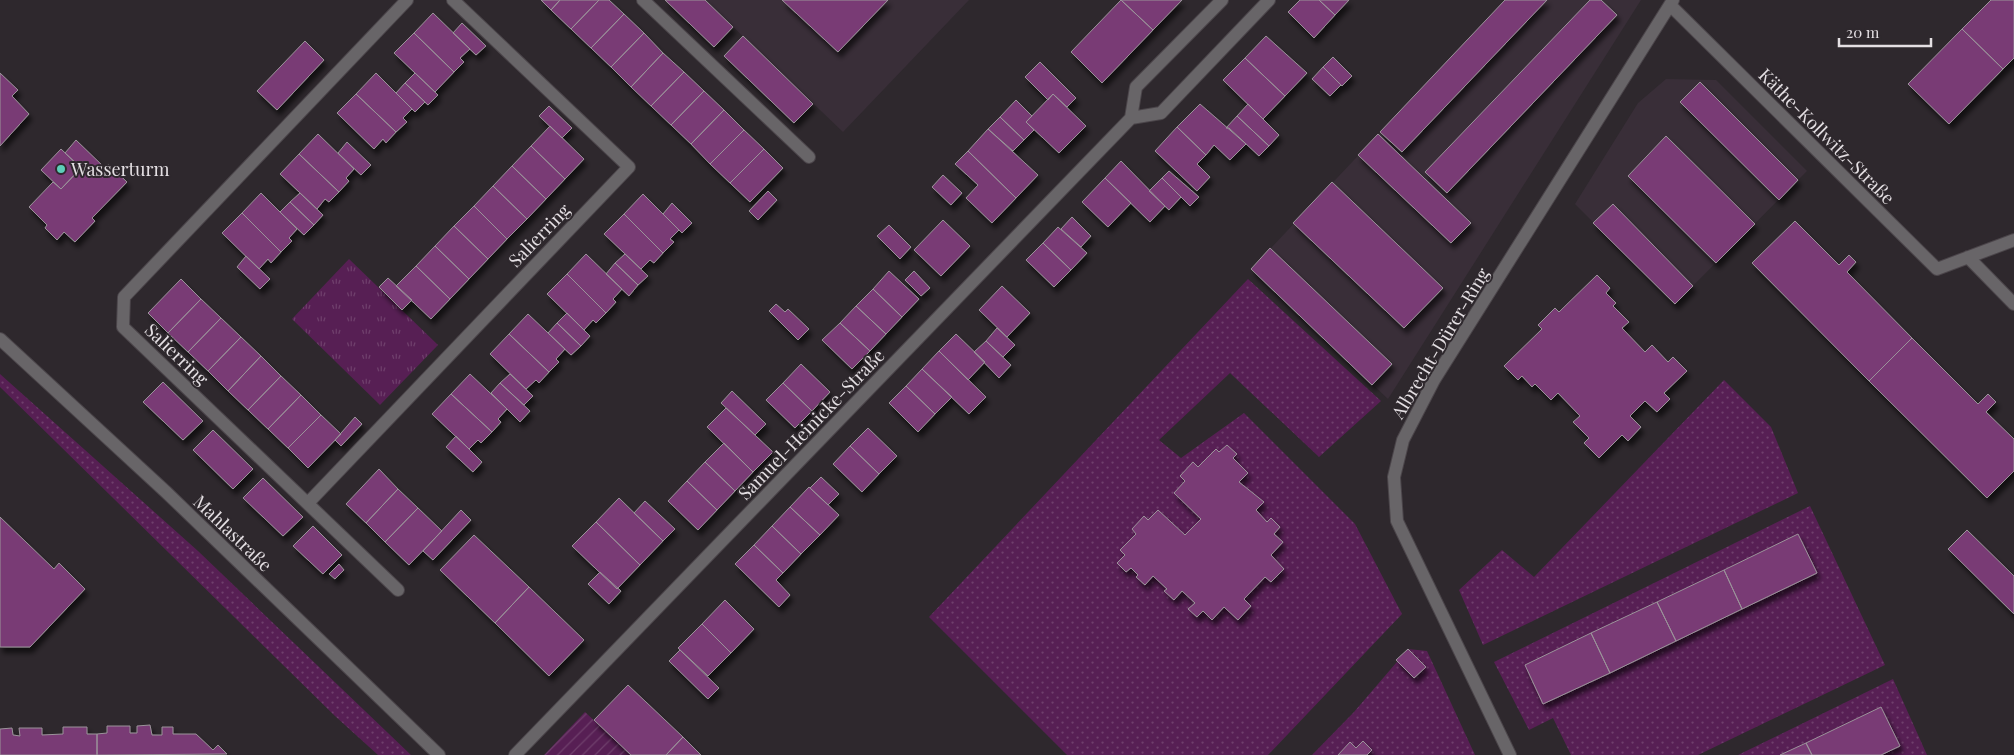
<svg xmlns="http://www.w3.org/2000/svg" width="2014" height="755" font-family="'Playfair Display',serif">
	<style>
		.built { fill: #392e38 }
		.grass { fill: url(#grass-dots) }
		.park { fill: url(#park-tufts) }
		.garden { fill: url(#garden-furrows) }
		.building { fill: #793a75; stroke: #9b939a; filter: url(#shadow) }
		.lines { fill: none; stroke-linecap: round; stroke-linejoin: round }
		.minor-casing { stroke: #4b454a; stroke-width: 14 }
		.minor { stroke: #686568; stroke-width: 12 }
		.poi-dot { fill: #5dceb9; stroke: #2e282d; stroke-width: 2 }
		.labels { text-anchor: middle; dominant-baseline: central; stroke-width: 4; stroke-linejoin: round; paint-order: stroke }
		.street-label { font-size: 18px; fill: #e4dfe3; stroke: #2e282d }
		.poi-label { font-size: 18px; fill: #e4dfe3; stroke: #2e282d; text-anchor: start }
	</style>
	<defs>
		<pattern id="grass-dots" width="8" height="8" patternUnits="userSpaceOnUse" patternTransform="scale(1.25)"><rect width="8" height="8" fill="#571f54"/><path d="M2 2h.1M6 6h.1" fill="none" stroke="#6f3f6c" stroke-width="1.8" stroke-linecap="round"/></pattern>
		<pattern id="park-tufts" width="24" height="20" patternUnits="userSpaceOnUse" patternTransform="scale(1.25)"><rect width="24" height="20" fill="#571f54"/><path d="M3 7l-1-3M5 7V3M7 7l1-3M15 17l-1-3M17 17v-4M19 17l1-3" fill="none" stroke="#6f3f6c"/></pattern>
		<pattern id="garden-furrows" width="10" height="10" patternUnits="userSpaceOnUse" patternTransform="scale(1.25)"><rect width="10" height="10" fill="#571f54"/><path d="M-1 1l2-2M0 10L10 0M9 11l2-2" fill="none" stroke="#6f3f6c"/></pattern>
		<filter id="shadow"><feDropShadow dx="3" dy="5.5" stdDeviation="2.5" flood-color="#0009"/></filter>
	</defs>
	<rect width="100%" height="100%" fill="#2e282d"/>
	<!-- built -->
	<path class="built" d="M705,0H969L843,132Z
		M1505,0H1641L1388,399L1251,269Z
		M1666,79L1716,80L1807,171L1675,304L1575,204L1638,103Z"/>
	<!-- grass -->
	<path class="grass" d="M1248,279L1381,401L1319,457L1230,373L1159,440L1181,458L1244,413L1355,524L1402,614L1268,755H1067L929,617Z
		M0,374L198,551L411,755H378L335,716L0,387Z
		M1724,380L1771,427L1798,493L1483,645L1459,590L1502,550L1534,577Z
		M1810,506L1885,665L1698,755H1571L1553,718L1529,730L1494,662Z
		M1408,649L1427,651L1475,755H1312L1354,712Z
		M1893,679L1927,755H1738Z"/>
	<!-- park -->
	<path class="park" d="M349,259L438,345L380,405L292,319Z"/>
	<!-- garden -->
	<path class="garden" d="M585,712L631,755H544Z"/>
	<!-- building -->
	<path class="building" d="M541,0H560L551,10Z
		M560,0H599L571,29L551,10Z
		M599,0H609L624,14L591,48L571,29Z
		M665,0H705L733,27L714,47Z
		M782,0H888L838,52Z
		M1121,0L1153,30L1102,83L1071,52Z
		M1121,0H1182L1153,30Z
		M1300,0H1319L1335,15L1314,38L1288,12Z
		M1319,0H1349L1335,15Z
		M1505,0H1547L1402,152L1380,132Z
		M1590,0H1601L1617,15L1447,193L1425,172Z
		M1991,0H2014V58L2003,69L1962,29Z
		M433,13L470,49L460,58L464,62L454,72L414,33Z
		M624,14L644,33L611,67L591,48Z
		M462,23L486,46L476,55L453,33Z
		M1962,29L2003,69L1949,124L1908,84Z
		M414,33L454,72L435,92L394,53Z
		M644,33L663,53L631,87L611,67Z
		M743,36L813,104L794,123L724,56Z
		M1266,36L1307,73L1285,96L1245,58Z
		M305,41L324,60L277,110L257,91Z
		M663,53L684,72L651,106L631,87Z
		M1333,57L1352,76L1342,86L1323,67Z
		M1245,58L1285,96L1263,119L1223,80Z
		M1040,62L1076,98L1067,107L1053,94L1048,100L1025,77Z
		M1323,67L1341,85L1330,96L1312,79Z
		M684,72L704,91L671,125L651,106Z
		M0,73L18,90L12,96L29,114L0,146Z
		M376,73L412,109L403,118L407,122L396,132L356,94Z
		M415,73L438,95L428,105L405,83Z
		M1700,82L1798,180L1779,200L1680,102Z
		M405,83L425,102L415,112L396,93Z
		M704,91L724,110L691,144L671,125Z
		M356,94L396,132L386,143L383,139L374,149L337,113Z
		M1053,94L1086,126L1059,153L1026,122Z
		M1016,100L1032,116L1026,122L1034,130L1024,140L1000,117Z
		M1200,104L1246,144L1230,160L1214,145L1206,155L1177,127Z
		M1248,104L1279,135L1269,146L1237,116Z
		M549,106L572,128L562,138L539,116Z
		M724,110L744,130L710,164L691,144Z
		M1237,116L1269,146L1259,156L1229,128H1226Z
		M1000,117L1024,140L1013,151L988,129Z
		M550,126L584,159L565,179L531,146Z
		M1177,127L1206,155L1197,164L1210,177L1197,191L1155,151Z
		M988,129L1038,175L1016,198L968,151Z
		M744,130L764,149L730,183L710,164Z
		M318,134L354,169L346,178L349,181L339,192L299,154Z
		M1378,134L1471,223L1451,243L1358,155Z
		M1666,136L1755,224L1716,263L1628,176Z
		M76,140L105,168L108,164L127,182L92,218L95,221L75,242L64,232L57,240L45,228L47,225L29,207L53,182L61,189L81,168L65,153Z
		M347,142L371,165L361,175L338,153Z
		M531,146L565,179L546,199L512,166Z
		M61,149L81,168L61,189L41,170Z
		M764,149L783,168L750,202L730,183Z
		M968,151L1016,198L992,223L966,198L978,185L955,164Z
		M299,154L339,192L329,202L325,199L317,209L280,174Z
		M1121,161L1165,206L1150,222L1105,178Z
		M512,166L546,199L527,219L493,186Z
		M1169,171L1199,197L1190,206L1162,178Z
		M943,175L962,193L951,205L932,187Z
		M1105,178L1131,203L1108,227L1082,202Z
		M1162,178L1181,197L1169,210L1149,191Z
		M1332,182L1443,288L1404,328L1293,223Z
		M493,186L527,219L507,239L474,206Z
		M768,191L777,200L758,220L749,211Z
		M261,193L297,229L289,238L292,241L281,252L242,213Z
		M300,193L323,215L314,225L290,202Z
		M643,194L679,230L670,239L674,242L663,253L624,214Z
		M290,202L314,225L304,235L280,212Z
		M672,203L692,223L682,233L663,214Z
		M1613,204L1693,286L1675,304L1593,223Z
		M474,206L507,239L488,259L454,226Z
		M242,213L281,252L271,263L268,259L259,269L222,233Z
		M624,214L663,253L654,263L650,260L641,269L604,234Z
		M1072,217L1091,236L1081,247L1061,229Z
		M943,220L970,246L941,276L914,250Z
		M1795,221L1839,265L1849,255L1856,262L1847,272L1912,338L1869,381L1752,263Z
		M889,225L911,247L900,259L877,236Z
		M454,226L488,259L469,279L435,246Z
		M1058,227L1087,253L1071,270L1043,243Z
		M1043,243L1071,270L1054,287L1026,260Z
		M435,246L469,279L450,299L416,266Z
		M1270,248L1392,364L1372,385L1251,269Z
		M586,254L622,289L613,299L616,302L606,313L567,274Z
		M625,254L648,276L638,285L615,263Z
		M246,256L270,279L260,289L237,267Z
		M615,263L638,285L629,296L606,274Z
		M416,266L450,299L431,319L396,286Z
		M889,271L919,299L902,317L873,289Z
		M914,271L930,288L921,296L905,280Z
		M567,274L606,313L596,323L593,320L584,330L547,294Z
		M1597,275L1610,288L1606,293L1616,303L1613,306L1629,322L1622,328L1645,352L1652,345L1668,362L1673,357L1687,371L1664,393L1670,399L1657,412L1645,401L1630,416L1641,427L1628,441L1622,435L1599,458L1584,443L1589,438L1573,422L1580,416L1558,393L1551,400L1535,384L1532,387L1522,376L1518,380L1504,366L1542,329L1538,325L1555,308L1559,312Z
		M388,278L412,300L402,310L379,287Z
		M181,279L201,299L168,333L148,313Z
		M1002,286L1030,313L1007,337L979,310Z
		M873,289L902,317L886,334L856,306Z
		M201,299L221,318L188,352L168,333Z
		M776,304L785,312L788,309L809,329L798,340L769,311Z
		M856,306L886,334L870,351L840,323Z
		M567,313L590,336L581,346L557,323Z
		M528,314L565,349L556,359L559,362L549,372L509,334Z
		M221,318L241,337L208,371L188,352Z
		M557,323L581,346L571,355L548,333Z
		M840,323L870,351L852,369L822,340Z
		M997,328L1015,345L1003,357L986,341Z
		M509,334L549,372L539,383L536,380L526,389L490,354Z
		M956,334L985,362L968,380L939,351Z
		M241,337L261,356L228,391L208,371Z
		M1912,338L1978,404L1988,394L1996,402L1986,412L2014,439V471L1987,498L1869,381Z
		M986,341L1011,365L999,378L974,352Z
		M939,351L986,397L969,414L922,369Z
		M261,356L281,376L248,410L228,391Z
		M801,364L830,392L812,411L783,383Z
		M922,369L952,397L935,414L906,386Z
		M470,374L507,409L498,419L501,422L492,432L451,394Z
		M510,374L533,396L524,405L500,383Z
		M281,376L301,395L268,429L248,410Z
		M163,382L203,421L183,440L143,402Z
		M500,383L530,411L520,422L491,393Z
		M783,383L812,411L795,428L766,400Z
		M906,386L935,414L918,432L889,403Z
		M732,391L766,424L755,435L721,403Z
		M451,394L492,432L481,443L478,440L469,449L432,414Z
		M301,395L321,415L288,448L268,429Z
		M726,408L773,452L753,472L707,427Z
		M321,415L341,434L308,468L288,448Z
		M355,417L362,424L341,446L335,440Z
		M868,428L897,456L879,474L850,446Z
		M213,430L253,469L233,489L193,450Z
		M456,436L482,462L473,472L446,447Z
		M724,443L753,472L735,491L705,462Z
		M1227,445L1237,454L1233,458L1248,473L1239,482L1264,502L1256,510L1267,522L1271,518L1280,527L1274,534L1283,542L1271,555L1284,569L1271,582L1265,577L1244,599L1251,606L1238,620L1224,607L1212,620L1203,611L1197,617L1188,609L1195,603L1182,591L1174,600L1164,591L1167,589L1153,576L1145,585L1136,577L1138,575L1131,568L1126,572L1117,563L1125,555L1120,550L1136,534L1132,529L1144,516L1148,520L1158,510L1185,535L1201,519L1174,493L1185,481L1180,476L1193,462L1198,467L1216,449L1219,452Z
		M850,446L879,474L862,492L833,464Z
		M705,462L735,491L717,510L687,481Z
		M379,469L398,489L366,523L346,504Z
		M821,477L839,494L828,505L810,488Z
		M263,478L303,517L283,536L243,498Z
		M687,481L717,510L698,530L668,501Z
		M809,487L839,515L820,535L790,507Z
		M398,489L418,508L385,542L366,523Z
		M619,498L663,541L640,565L596,522Z
		M645,501L675,529L663,541L634,513Z
		M790,507L820,535L801,554L772,526Z
		M418,508L442,531L409,565L385,542Z
		M461,510L471,520L433,560L423,551Z
		M0,517L54,569L59,563L85,589L30,647H0Z
		M596,522L640,565L617,589L572,546Z
		M313,526L342,555L323,574L293,546Z
		M772,526L801,554L783,573L754,545Z
		M1967,530L2014,576V614L1948,549Z
		M1798,534L1817,573L1742,609L1724,570Z
		M474,535L529,587L495,623L440,570Z
		M754,545L783,573L776,580L790,595L779,607L735,564Z
		M339,564L344,570L335,579L329,574Z
		M1724,570L1742,609L1676,641L1657,602Z
		M600,572L621,591L609,604L588,584Z
		M529,587L584,640L549,676L495,623Z
		M725,600L754,629L731,653L702,624Z
		M1657,602L1676,641L1610,673L1591,633Z
		M702,624L731,653L708,676L678,648Z
		M1591,633L1610,673L1543,704L1525,665Z
		M1408,649L1426,667L1414,678L1396,660Z
		M680,650L719,688L708,699L669,661Z
		M628,685L683,737L666,755H631L594,720Z
		M1881,707L1900,746L1881,755H1812L1806,743Z
		M150,725L152,735H162V727H173V734H196L213,750L218,745L227,754L97,755V734L107,733V726H130V733H137V726Z
		M63,727H87V734H97V755H0V729L12,728L13,735L20,736L19,728H42V735L63,734Z
		M683,737L701,755H666Z
		M1363,741L1372,750L1367,755H1338L1350,742L1356,748Z
		M1806,743L1812,755H1780Z"/>
	<g class="lines">
		<defs>
			<path id="minor" d="M643,0L809,157
				M1670,5L1937,269L2014,240
				M1131,118L1136,87L1222,0
				M1968,257L2014,304
				M0,339L166,492L439,755
				M308,503L629,167L453,0
				M398,590L123,327L124,297L407,0
				M515,755L1131,118L1161,113L1269,0
				M1510,755L1397,521L1394,477L1403,440L1434,380L1673,0"/>
		</defs>
		<!-- minor casing -->
		<use href="#minor" class="minor-casing"/>
		<!-- minor -->
		<use href="#minor" class="minor"/>
	</g>
	<!-- markers -->
	<circle class="poi-dot" cx="61" cy="169" r="5"/>
	<g class="labels">
		<!-- street labels -->
		<g class="street-label">
			<text transform="translate(1827 136) rotate(45)">Käthe-Kollwitz-Straße</text>
			<text transform="translate(539 235) rotate(-46)">Salierring</text>
			<text transform="translate(1440 343) rotate(-59)">Albrecht-Dürer-Ring</text>
			<text transform="translate(177 354) rotate(44)">Salierring</text>
			<text transform="translate(811 424) rotate(-46)">Samuel-Heinicke-Straße</text>
			<text transform="translate(233 533) rotate(44)">Mahlastraße</text>
		</g>
		<!-- poi labels -->
		<g class="poi-label">
			<text x="71" y="169">Wasserturm</text>
		</g>
	</g>
	<!-- scale -->
	<path d="M1839 38v8h92v-8" fill="none" stroke="#e4dfe3" stroke-width="2.5"/>
	<text x="1846" y="38" font-size="15" fill="#e4dfe3" stroke="#2e282d" stroke-width="4" paint-order="stroke">20 m</text>
</svg>
